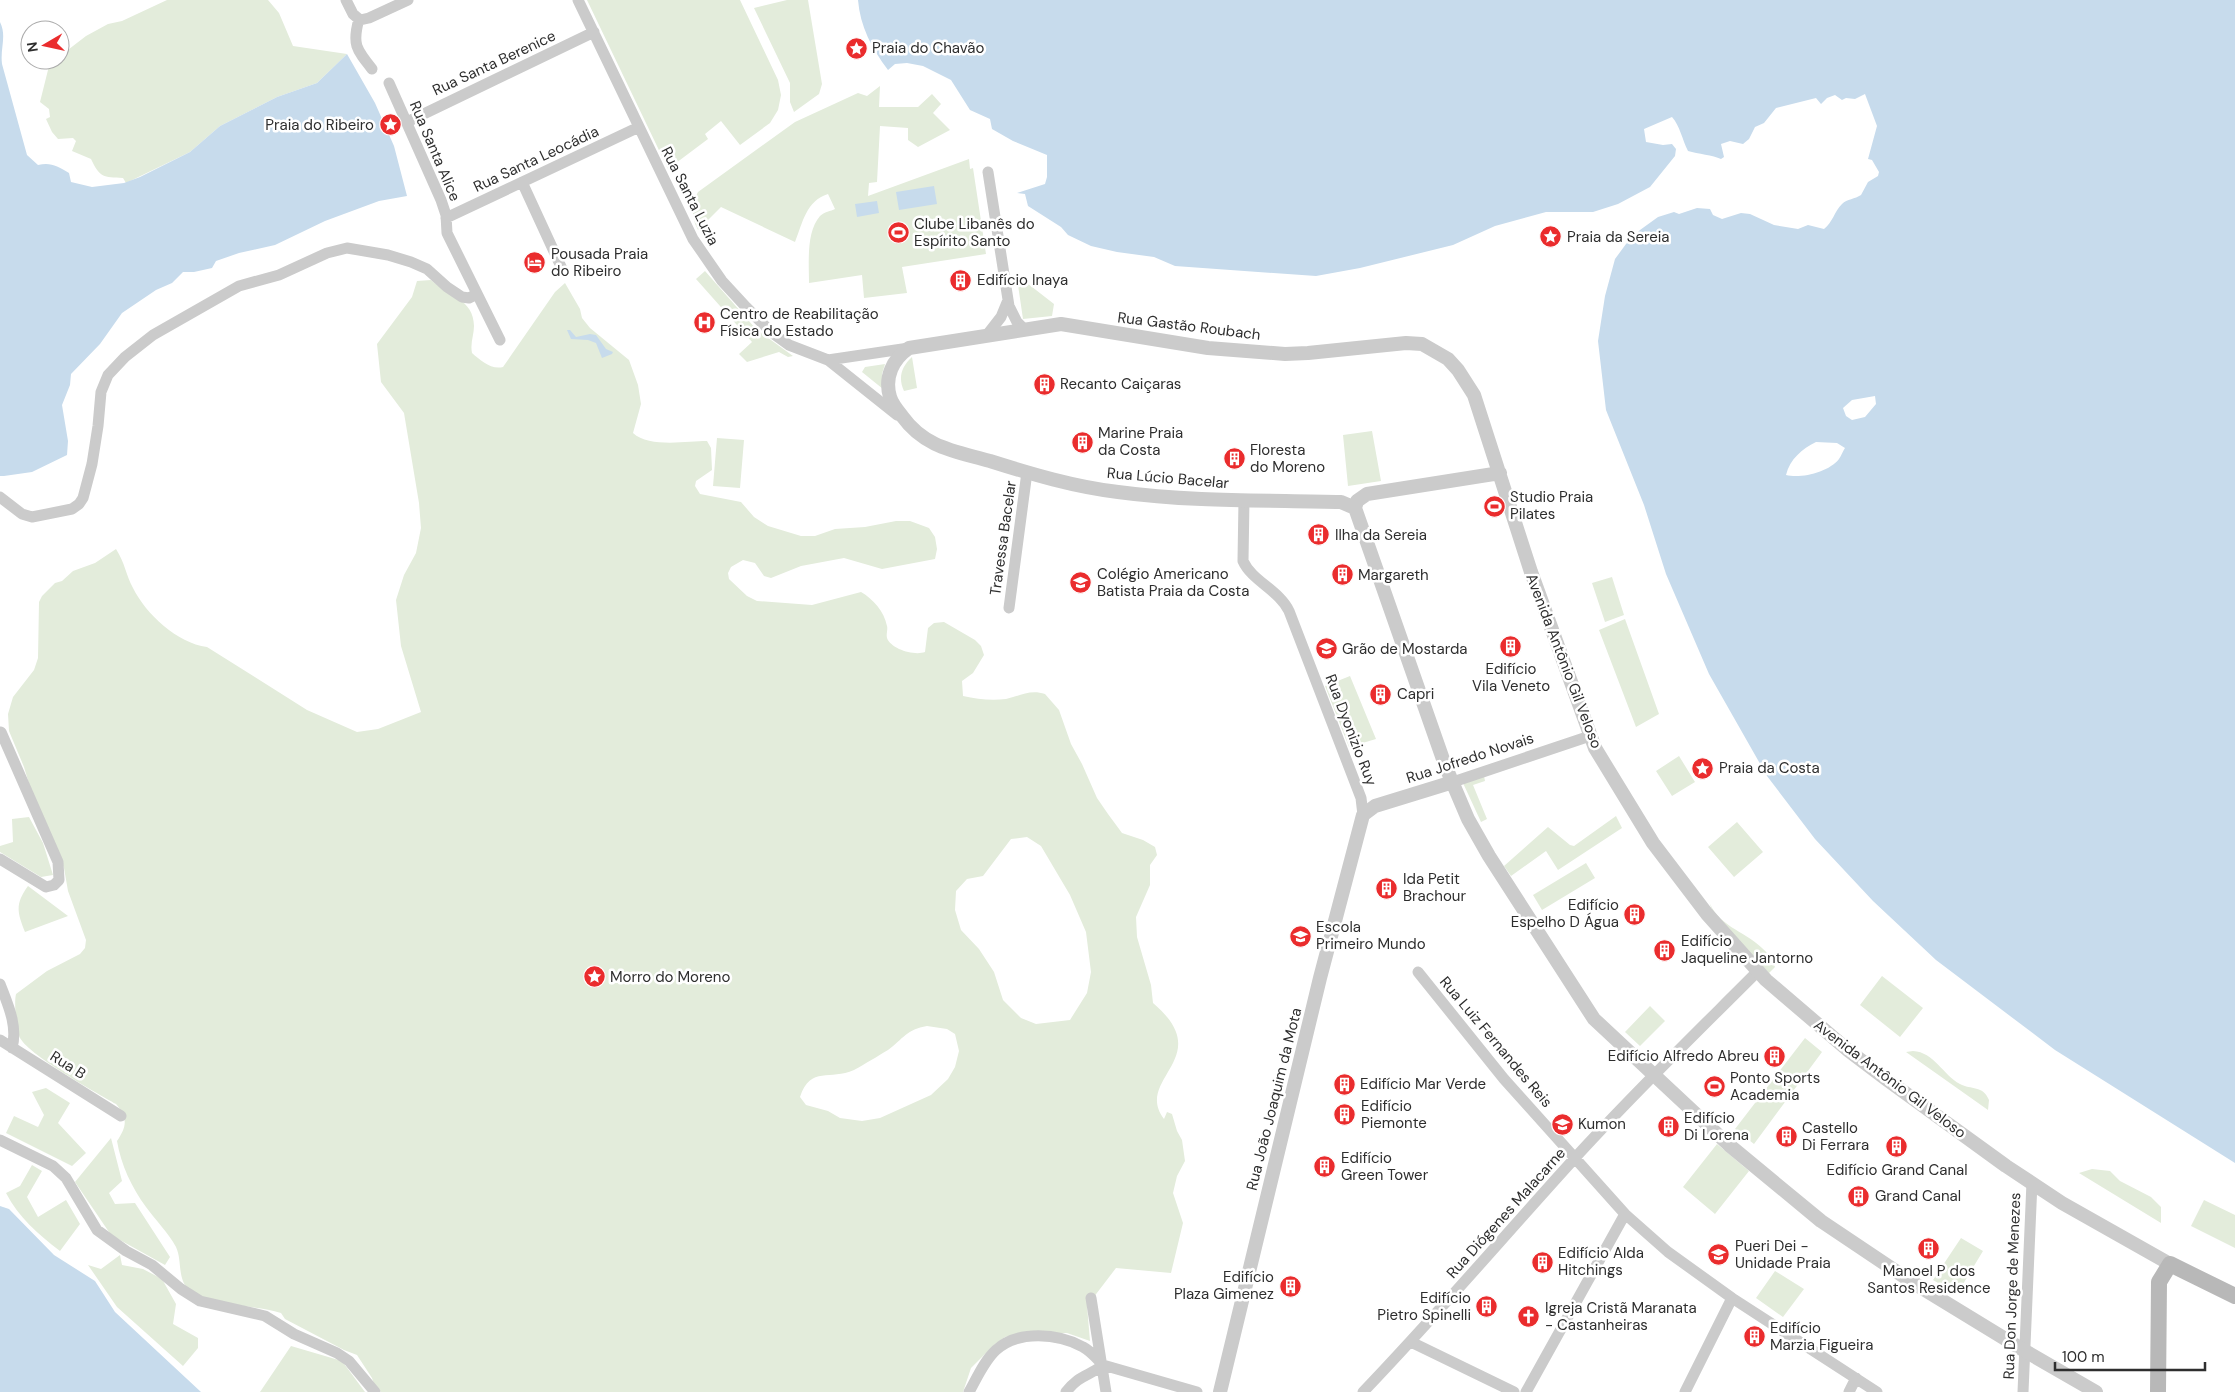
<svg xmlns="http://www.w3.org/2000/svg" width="2235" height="1392" font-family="'DM Sans',sans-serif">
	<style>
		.green { fill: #e3ecdb; fill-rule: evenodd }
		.water { fill: #c7dbec; fill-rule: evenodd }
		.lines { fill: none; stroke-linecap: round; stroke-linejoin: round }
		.minor { stroke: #cbcbcb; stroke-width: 11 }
		.tertiary { stroke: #cbcbcb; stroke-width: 14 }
		.secondary { stroke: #b8b8b8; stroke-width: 16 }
		.labels { text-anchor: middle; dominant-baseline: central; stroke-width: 5; stroke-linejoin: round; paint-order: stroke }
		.poi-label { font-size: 15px; fill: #2e2e2e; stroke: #fff; text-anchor: start }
		.street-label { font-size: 15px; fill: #2e2e2e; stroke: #fff }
	</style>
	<rect width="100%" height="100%" fill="#fff"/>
	<!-- green -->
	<path class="green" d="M167,0H268L279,13L293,46L347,54L317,83L277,97L220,126L190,152L126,183L123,178C103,177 100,178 91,159L72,151L76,141L73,138L58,139L52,132L46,119L50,117L49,109L40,102L49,66L56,60H60V56L86,36L108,24L122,21Z
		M587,0H740L778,80L781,95L778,110L770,123L740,145L721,121L705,134L708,139L668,169Z
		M787,0H808L822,84L819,94L794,112L790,102V83L754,8Z
		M880,86L879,107H918L932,94L941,104L933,113L950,130L918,147L908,140V128L880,126L877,182L869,183L868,196L969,159L970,169L973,168L986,254L902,267L907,293L864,298L862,275L809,283C809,263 806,232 820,216C824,212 831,211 835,209L828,194C806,201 803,222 795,242L721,207L698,230C691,217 691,204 698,192L795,122L858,93L867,96Z
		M705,271L756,329L793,356L788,357L779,352L747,362L739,354L752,342L696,279Z
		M431,280C447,295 474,299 474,326C474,335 470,343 472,353C480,360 491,370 503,367L555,292L565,283L580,309L582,318L590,328L629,360L638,385L641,404L633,433C649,448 687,441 707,441L711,448L712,470L696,481L695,486L700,494L741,502L754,517L768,526L801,536H815L835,529L865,527L896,521H910L929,528L935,537L937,549L935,559L882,569L844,558L801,566L771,578L764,576L755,563L743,560L731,567L728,573L729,579L747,596L757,601L812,605L861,592C873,599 884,611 887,626C888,629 886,634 887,638C891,649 914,656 925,652L928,628L934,623L944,622L975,640L981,646L984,655L973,673L962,681L963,696C977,699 991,701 1006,699C1020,696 1030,689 1045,694L1059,710L1071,744L1082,764L1097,798L1108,814L1122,833L1143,840L1155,847L1157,855L1150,865V885L1136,917L1137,937L1151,985L1153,1003C1218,1058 1133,1078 1164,1119L1167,1112L1172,1114L1177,1131L1182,1140L1185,1161L1177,1176L1173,1193L1183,1223L1171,1273L1116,1268L1087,1306L1090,1341L1067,1333H1024L1005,1337L995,1344L971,1368L963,1392H381L374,1384L372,1378L357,1355L344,1350L285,1319L281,1313C254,1305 215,1306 192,1292C176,1282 183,1262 176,1247C168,1232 156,1221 146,1207C132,1188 121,1165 117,1141C127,1126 128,1118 116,1104C97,1093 26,1054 19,1036C16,1028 14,1002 16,994L47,971L80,954L85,948L86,940L68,891L64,868L51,835L36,807L24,767L9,731L8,714L13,697L34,670L38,658L39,602L42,596L55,583L62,581L73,571L95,563L116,549C125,563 126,575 133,588C146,614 177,643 207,647L307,710L357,732L378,729L421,712L401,646L396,600L404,575L416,553L421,528L419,503L404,413L381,382L377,344L412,297L417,281ZM1027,837L1041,846L1070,895L1086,932L1091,972L1087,993L1070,1020L1036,1024L1021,1018L1003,1000L994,972L979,949L961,930L955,910L956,891L967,879L983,876L1011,839ZM927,1026L947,1029L955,1034L959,1051L955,1067L948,1079L931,1095L880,1118L862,1121L840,1118L828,1111L806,1105L800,1097C811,1065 830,1081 854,1070C865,1064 878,1056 888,1050C903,1039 907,1029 927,1026Z
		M1027,283L1054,304L1052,316L1023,319L1018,285Z
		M912,357L917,388L904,391C898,378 901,367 912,357Z
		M885,364L882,374L883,389L862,372L865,367Z
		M1372,431L1381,481L1348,486L1343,435Z
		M717,438L744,440L740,488L713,486Z
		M1612,577L1624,615L1605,622L1592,583Z
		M1625,619L1659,714L1636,727L1599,630Z
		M1350,676L1376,739L1349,747L1325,686Z
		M1679,756L1695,782L1672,796L1656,771Z
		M1484,776L1485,781L1473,785L1487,819L1481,822L1463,783Z
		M1616,816L1622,828L1558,870L1546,851L1511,876L1504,866L1548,827L1570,845L1574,846Z
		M29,817L43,843L53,875L41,877L0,852V846L13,842L12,819Z
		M1737,822L1763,852L1734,877L1708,847Z
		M1586,863L1595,878L1542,910L1533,895Z
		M28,886L68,916L25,932C17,912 15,904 28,886Z
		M1708,899C1717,926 1743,930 1762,948C1768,953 1772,960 1775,967L1769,973L1714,915Z
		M1882,976L1923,1008L1900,1037L1860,1005Z
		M1650,1006L1665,1021L1640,1046L1625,1032Z
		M1805,1038L1822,1052L1754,1144L1735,1129Z
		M1913,1051C1934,1052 1943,1075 1960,1084C1971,1090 1983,1085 1989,1100L1988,1110L1906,1052Z
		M46,1088L70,1103L58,1123L86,1153L72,1166L6,1133L14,1116L38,1127L44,1115L32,1092Z
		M111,1138L122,1181L109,1193L115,1204L135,1203L170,1257L165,1265L111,1235L75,1182Z
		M1717,1144L1749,1171L1715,1214L1683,1187Z
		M32,1165L42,1171L27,1197L38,1217L66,1200L80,1224L60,1251C38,1234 19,1218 6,1193L20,1186Z
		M2092,1169L2110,1171L2120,1181L2151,1197L2161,1207V1223L2079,1173Z
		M2204,1200L2235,1215V1248L2191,1226Z
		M1961,1238L1983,1251L1957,1294L1933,1280Z
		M120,1255L122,1265L143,1269L162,1279L176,1304L173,1324L198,1338V1348L183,1366L117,1307L88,1265L101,1269Z
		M1775,1271L1804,1289L1783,1317L1756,1298Z
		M291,1346L342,1361L365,1392H260Z"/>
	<!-- water -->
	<path class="water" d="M858,0H2235V1163L2055,1050L1936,960L1873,901L1815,839L1767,776L1709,674L1666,574L1644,505L1606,410L1598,341L1605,296L1615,259L1626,244L1640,230L1658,217L1674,212L1679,214L1697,208L1710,209L1713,215L1722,219L1741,213L1750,214L1774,225L1798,229L1808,225L1824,229C1833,222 1834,212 1842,204C1847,199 1855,199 1861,195L1868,182L1878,176L1879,172L1872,160L1868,159L1877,126L1865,94L1855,99L1846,98L1842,100L1835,95L1827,98L1821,104L1816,98L1776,108L1764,123L1755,127L1749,139L1743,144L1730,141L1721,144L1724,157L1721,159C1713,155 1698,154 1688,151C1682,139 1680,126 1672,117L1644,129L1646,142L1663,145L1672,144L1676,149L1675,156L1650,187L1618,204L1593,212H1546L1495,226L1453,245L1360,268L1316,276L1175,266L1154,257L1117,252L1091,246L1068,235L1061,227L1028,206L1025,194L1017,193L1045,184L1047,177V155L1013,141L992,129L990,119L970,110L951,80L923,66L907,63L895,64L888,70C872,49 860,26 858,0ZM1875,396L1876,404L1865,417L1852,420L1846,416L1843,408L1852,400ZM1816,442L1837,443L1845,448C1843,451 1841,456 1839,459C1829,472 1801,479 1786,475C1790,459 1802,449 1816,442Z
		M0,22C7,36 0,48 2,64L27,155L38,165C51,162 57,166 69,173L71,182L92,187L124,183L140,177L190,152L220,126L277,97L317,83L347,54L375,103L394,146L407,196L379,201L325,221L275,245L239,253L216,261L212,268L194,272H183L172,283L156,290L122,313L100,344L71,374L70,385L62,405L68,441L67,455L32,472L4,476H0Z
		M934,186L937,204L899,210L896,192Z
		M877,201L879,213L857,217L855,204Z
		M567,330H570L576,337L590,334L596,335L606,349L613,352L612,354L602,358L596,343L588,340L571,339Z
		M0,1206L9,1209L54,1255L95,1281L115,1312L201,1392H0Z"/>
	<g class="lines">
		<!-- minor -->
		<path class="minor" d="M346,0L353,14L360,20L369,18L408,0
			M578,0L693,239L722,281L746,307L771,332L789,345L828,360L909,348
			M359,19C352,44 356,49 372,69
			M389,83L441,200L446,215L447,233L500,340
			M407,122L594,32
			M988,172L1009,306L1017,322L1024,329
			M522,182L563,271
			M446,218L639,127
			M987,335L1001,317L1008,300
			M828,360L897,415
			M0,497L22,514L32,517L72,509L79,504L83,498L92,464L98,426L101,392L108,375L125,357L153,335L239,286L279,275L327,253L347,248L388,255L411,262L427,269L447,287L462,297L469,298L477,294
			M1244,500L1243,561C1252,581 1279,590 1289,611L1361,798L1363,815
			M1009,608L1027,472
			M1453,782L1590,736
			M0,859L46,887L54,885L59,880L58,862L1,732
			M1418,972L1504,1079L1625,1214L1668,1252L1732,1298L1877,1392
			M0,984C8,1005 18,1026 12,1048
			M0,1040L121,1116
			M0,1140L53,1166L66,1178L97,1230L126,1251L152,1265L181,1289L200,1301L265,1316L294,1334L337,1353L349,1361L375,1392
			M1091,1298L1106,1392
			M1411,1342L1514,1392
			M1103,1365L1197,1392
			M969,1392C977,1378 984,1361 996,1350C1018,1330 1058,1333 1083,1347C1091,1351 1097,1359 1103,1365
			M1066,1392C1080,1374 1088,1377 1103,1365
			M1363,1392C1436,1316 1504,1236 1574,1159C1633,1094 1696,1033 1757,972
			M1526,1392L1625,1214
			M1685,1392L1732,1298
			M1849,1392L1856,1378
			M2023,1392L2032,1182"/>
		<!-- tertiary -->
		<path class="tertiary" d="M1355,508L1341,502C1267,500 1192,502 1118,492C1075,487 1031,474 990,461C955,451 925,448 902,416C897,410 892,404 890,397C884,377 893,359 909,348L1061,324L1208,348L1285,354L1308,353L1406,343L1422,344L1448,359L1458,370L1474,395L1531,572L1595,748L1653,843L1707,914L1766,980L1849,1051L1886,1079L2006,1166L2062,1203L2170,1264
			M1355,508L1445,765L1468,819L1489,856L1594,1019L1729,1145L1821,1221L1912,1282L2025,1351L2096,1392
			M1355,508L1357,501L1367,494L1500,473
			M1220,1392L1320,978L1363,815L1375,806L1453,782"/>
		<!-- secondary -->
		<path class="secondary" d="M2158,1392L2159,1282L2170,1264L2235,1296"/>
	</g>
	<!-- icons -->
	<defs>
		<symbol id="sight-disc" viewBox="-11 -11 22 22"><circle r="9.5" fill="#ea2c2d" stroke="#fff"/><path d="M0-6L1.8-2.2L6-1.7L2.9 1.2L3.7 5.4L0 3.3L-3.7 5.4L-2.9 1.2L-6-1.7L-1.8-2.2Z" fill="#fff"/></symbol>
		<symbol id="stadium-disc" viewBox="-11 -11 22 22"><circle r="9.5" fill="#ea2c2d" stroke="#fff"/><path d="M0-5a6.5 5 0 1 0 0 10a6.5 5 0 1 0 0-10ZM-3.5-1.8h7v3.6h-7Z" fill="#fff"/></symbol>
		<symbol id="hotel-disc" viewBox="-11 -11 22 22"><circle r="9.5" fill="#ea2c2d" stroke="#fff"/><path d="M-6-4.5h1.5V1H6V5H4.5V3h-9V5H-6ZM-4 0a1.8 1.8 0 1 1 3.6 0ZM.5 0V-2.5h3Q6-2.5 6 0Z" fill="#fff"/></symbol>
		<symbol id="building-disc" viewBox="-11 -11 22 22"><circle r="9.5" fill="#ea2c2d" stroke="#fff"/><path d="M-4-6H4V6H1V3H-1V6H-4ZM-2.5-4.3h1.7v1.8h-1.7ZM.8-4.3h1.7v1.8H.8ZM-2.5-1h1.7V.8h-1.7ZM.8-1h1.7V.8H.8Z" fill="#fff"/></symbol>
		<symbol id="hospital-disc" viewBox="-11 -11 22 22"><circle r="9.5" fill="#ea2c2d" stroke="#fff"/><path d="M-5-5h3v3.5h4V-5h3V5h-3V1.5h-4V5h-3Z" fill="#fff"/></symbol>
		<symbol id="university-disc" viewBox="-11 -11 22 22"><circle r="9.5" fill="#ea2c2d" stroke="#fff"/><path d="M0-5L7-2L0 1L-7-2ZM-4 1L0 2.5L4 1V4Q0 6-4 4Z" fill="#fff"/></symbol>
		<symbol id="school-disc" viewBox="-11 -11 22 22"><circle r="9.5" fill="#ea2c2d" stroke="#fff"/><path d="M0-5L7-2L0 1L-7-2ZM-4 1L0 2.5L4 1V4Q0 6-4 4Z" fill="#fff"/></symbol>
		<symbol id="church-disc" viewBox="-11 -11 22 22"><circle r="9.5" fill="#ea2c2d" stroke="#fff"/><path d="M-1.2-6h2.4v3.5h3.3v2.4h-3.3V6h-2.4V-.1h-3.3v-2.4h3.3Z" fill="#fff"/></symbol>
	</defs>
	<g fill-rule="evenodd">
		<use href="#sight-disc" x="844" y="36" width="25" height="25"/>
		<use href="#sight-disc" x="378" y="112" width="25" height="25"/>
		<use href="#stadium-disc" x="886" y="220" width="25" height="25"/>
		<use href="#sight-disc" x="1538" y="224" width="25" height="25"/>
		<use href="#hotel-disc" x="522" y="250" width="25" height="25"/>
		<use href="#building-disc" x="948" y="268" width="25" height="25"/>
		<use href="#hospital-disc" x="692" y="310" width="25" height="25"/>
		<use href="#building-disc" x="1032" y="372" width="25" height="25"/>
		<use href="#building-disc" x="1070" y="430" width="25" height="25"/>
		<use href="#building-disc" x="1222" y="446" width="25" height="25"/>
		<use href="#stadium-disc" x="1482" y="494" width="25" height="25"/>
		<use href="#building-disc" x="1306" y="522" width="25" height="25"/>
		<use href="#building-disc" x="1330" y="562" width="25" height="25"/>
		<use href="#university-disc" x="1068" y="570" width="25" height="25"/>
		<use href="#building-disc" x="1498" y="634" width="25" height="25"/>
		<use href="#school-disc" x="1314" y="636" width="25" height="25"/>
		<use href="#building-disc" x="1368" y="682" width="25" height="25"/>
		<use href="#sight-disc" x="1690" y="756" width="25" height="25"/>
		<use href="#building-disc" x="1374" y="876" width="25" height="25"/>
		<use href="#building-disc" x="1622" y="902" width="25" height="25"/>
		<use href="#school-disc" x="1288" y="924" width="25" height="25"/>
		<use href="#building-disc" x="1652" y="938" width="25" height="25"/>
		<use href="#sight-disc" x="582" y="964" width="25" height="25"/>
		<use href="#building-disc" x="1762" y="1044" width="25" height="25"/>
		<use href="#building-disc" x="1332" y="1072" width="25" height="25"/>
		<use href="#stadium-disc" x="1702" y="1074" width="25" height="25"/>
		<use href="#building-disc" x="1332" y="1102" width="25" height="25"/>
		<use href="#school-disc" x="1550" y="1112" width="25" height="25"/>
		<use href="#building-disc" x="1656" y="1114" width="25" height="25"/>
		<use href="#building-disc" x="1774" y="1124" width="25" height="25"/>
		<use href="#building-disc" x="1884" y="1134" width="25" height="25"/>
		<use href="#building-disc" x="1312" y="1154" width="25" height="25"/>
		<use href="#building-disc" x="1846" y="1184" width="25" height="25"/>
		<use href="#building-disc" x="1916" y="1236" width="25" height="25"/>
		<use href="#school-disc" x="1706" y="1242" width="25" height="25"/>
		<use href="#building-disc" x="1530" y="1250" width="25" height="25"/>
		<use href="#building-disc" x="1278" y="1274" width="25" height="25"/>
		<use href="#building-disc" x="1474" y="1294" width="25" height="25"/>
		<use href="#church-disc" x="1516" y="1304" width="25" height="25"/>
		<use href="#building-disc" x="1742" y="1324" width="25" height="25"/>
	</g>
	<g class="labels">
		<!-- poi labels -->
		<g class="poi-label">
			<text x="872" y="48">Praia do Chavão</text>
			<text x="374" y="125" text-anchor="end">Praia do Ribeiro</text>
			<text x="914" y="224">Clube Libanês do<tspan x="914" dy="17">Espírito Santo</tspan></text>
			<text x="1567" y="237">Praia da Sereia</text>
			<text x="551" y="254">Pousada Praia<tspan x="551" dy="17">do Ribeiro</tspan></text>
			<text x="977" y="280">Edifício Inaya</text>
			<text x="720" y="314">Centro de Reabilitação<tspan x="720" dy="17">Física do Estado</tspan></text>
			<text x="1060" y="384">Recanto Caiçaras</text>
			<text x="1098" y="433">Marine Praia<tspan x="1098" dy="17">da Costa</tspan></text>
			<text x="1250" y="450">Floresta<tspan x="1250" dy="17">do Moreno</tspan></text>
			<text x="1510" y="497">Studio Praia<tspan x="1510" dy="17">Pilates</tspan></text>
			<text x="1335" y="535">Ilha da Sereia</text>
			<text x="1097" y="574">Colégio Americano<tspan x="1097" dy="17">Batista Praia da Costa</tspan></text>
			<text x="1358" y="575">Margareth</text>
			<text x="1342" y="649">Grão de Mostarda</text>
			<text x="1511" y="669" text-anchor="middle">Edifício<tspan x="1511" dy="17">Vila Veneto</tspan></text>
			<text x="1397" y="694">Capri</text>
			<text x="1719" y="768">Praia da Costa</text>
			<text x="1403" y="879">Ida Petit<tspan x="1403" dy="17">Brachour</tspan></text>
			<text x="1619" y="905" text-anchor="end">Edifício<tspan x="1619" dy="17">Espelho D Água</tspan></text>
			<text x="1316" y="927">Escola<tspan x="1316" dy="17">Primeiro Mundo</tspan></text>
			<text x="1681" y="941">Edifício<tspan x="1681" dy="17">Jaqueline Jantorno</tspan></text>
			<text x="610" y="977">Morro do Moreno</text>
			<text x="1759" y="1056" text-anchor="end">Edifício Alfredo Abreu</text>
			<text x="1730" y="1078">Ponto Sports<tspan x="1730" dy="17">Academia</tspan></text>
			<text x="1360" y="1084">Edifício Mar Verde</text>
			<text x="1361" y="1106">Edifício<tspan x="1361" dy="17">Piemonte</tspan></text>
			<text x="1684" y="1118">Edifício<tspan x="1684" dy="17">Di Lorena</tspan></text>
			<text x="1578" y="1124">Kumon</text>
			<text x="1802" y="1128">Castello<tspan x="1802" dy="17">Di Ferrara</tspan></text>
			<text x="1341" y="1158">Edifício<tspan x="1341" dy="17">Green Tower</tspan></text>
			<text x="1897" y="1170" text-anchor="middle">Edifício Grand Canal</text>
			<text x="1875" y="1196">Grand Canal</text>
			<text x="1735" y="1246">Pueri Dei -<tspan x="1735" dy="17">Unidade Praia</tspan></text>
			<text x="1558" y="1253">Edifício Alda<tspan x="1558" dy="17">Hitchings</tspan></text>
			<text x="1929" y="1271" text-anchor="middle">Manoel P dos<tspan x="1929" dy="17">Santos Residence</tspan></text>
			<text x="1274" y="1277" text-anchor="end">Edifício<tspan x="1274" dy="17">Plaza Gimenez</tspan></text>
			<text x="1471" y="1298" text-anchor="end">Edifício<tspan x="1471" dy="17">Pietro Spinelli</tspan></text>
			<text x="1545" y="1308">Igreja Cristã Maranata<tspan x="1545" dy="17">- Castanheiras</tspan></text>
			<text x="1770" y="1328">Edifício<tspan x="1770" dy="17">Marzia Figueira</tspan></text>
		</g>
		<!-- street labels -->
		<g class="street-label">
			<text transform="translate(494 63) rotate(-25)">Rua Santa Berenice</text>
			<text transform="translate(435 151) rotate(67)">Rua Santa Alice</text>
			<text transform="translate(536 159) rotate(-25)">Rua Santa Leocádia</text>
			<text transform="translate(690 196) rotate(63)">Rua Santa Luzia</text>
			<text transform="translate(1189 326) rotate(7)">Rua Gastão Roubach</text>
			<text transform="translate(1168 478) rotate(5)">Rua Lúcio Bacelar</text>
			<text transform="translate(1003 538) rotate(-82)">Travessa Bacelar</text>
			<text transform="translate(1564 661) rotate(69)">Avenida Antônio Gil Veloso</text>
			<text transform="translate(1351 730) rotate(69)">Rua Dyonizio Ruy</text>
			<text transform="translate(1470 758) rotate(-18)">Rua Jofredo Novais</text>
			<text transform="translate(1496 1042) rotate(50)">Rua Luiz Fernandes Reis</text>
			<text transform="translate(68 1065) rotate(32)">Rua B</text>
			<text transform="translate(1890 1079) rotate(37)">Avenida Antônio Gil Veloso</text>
			<text transform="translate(1274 1099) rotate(-76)">Rua João Joaquim da Mota</text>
			<text transform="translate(1506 1213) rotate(-48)">Rua Diógenes Malacarne</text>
			<text transform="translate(2012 1286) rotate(-88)">Rua Don Jorge de Menezes</text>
		</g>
	</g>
	<!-- north arrow -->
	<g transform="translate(45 45) rotate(261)"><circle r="24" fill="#ffffff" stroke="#ababab"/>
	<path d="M0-4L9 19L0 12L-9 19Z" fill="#ea2c2d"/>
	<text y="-8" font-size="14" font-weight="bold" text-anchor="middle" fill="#2e2e2e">N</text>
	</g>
	<!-- scale -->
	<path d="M2055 1362v8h150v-8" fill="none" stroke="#2e2e2e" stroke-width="2.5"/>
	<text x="2062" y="1362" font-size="15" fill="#2e2e2e" stroke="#ffffff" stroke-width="4" paint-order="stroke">100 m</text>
</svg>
